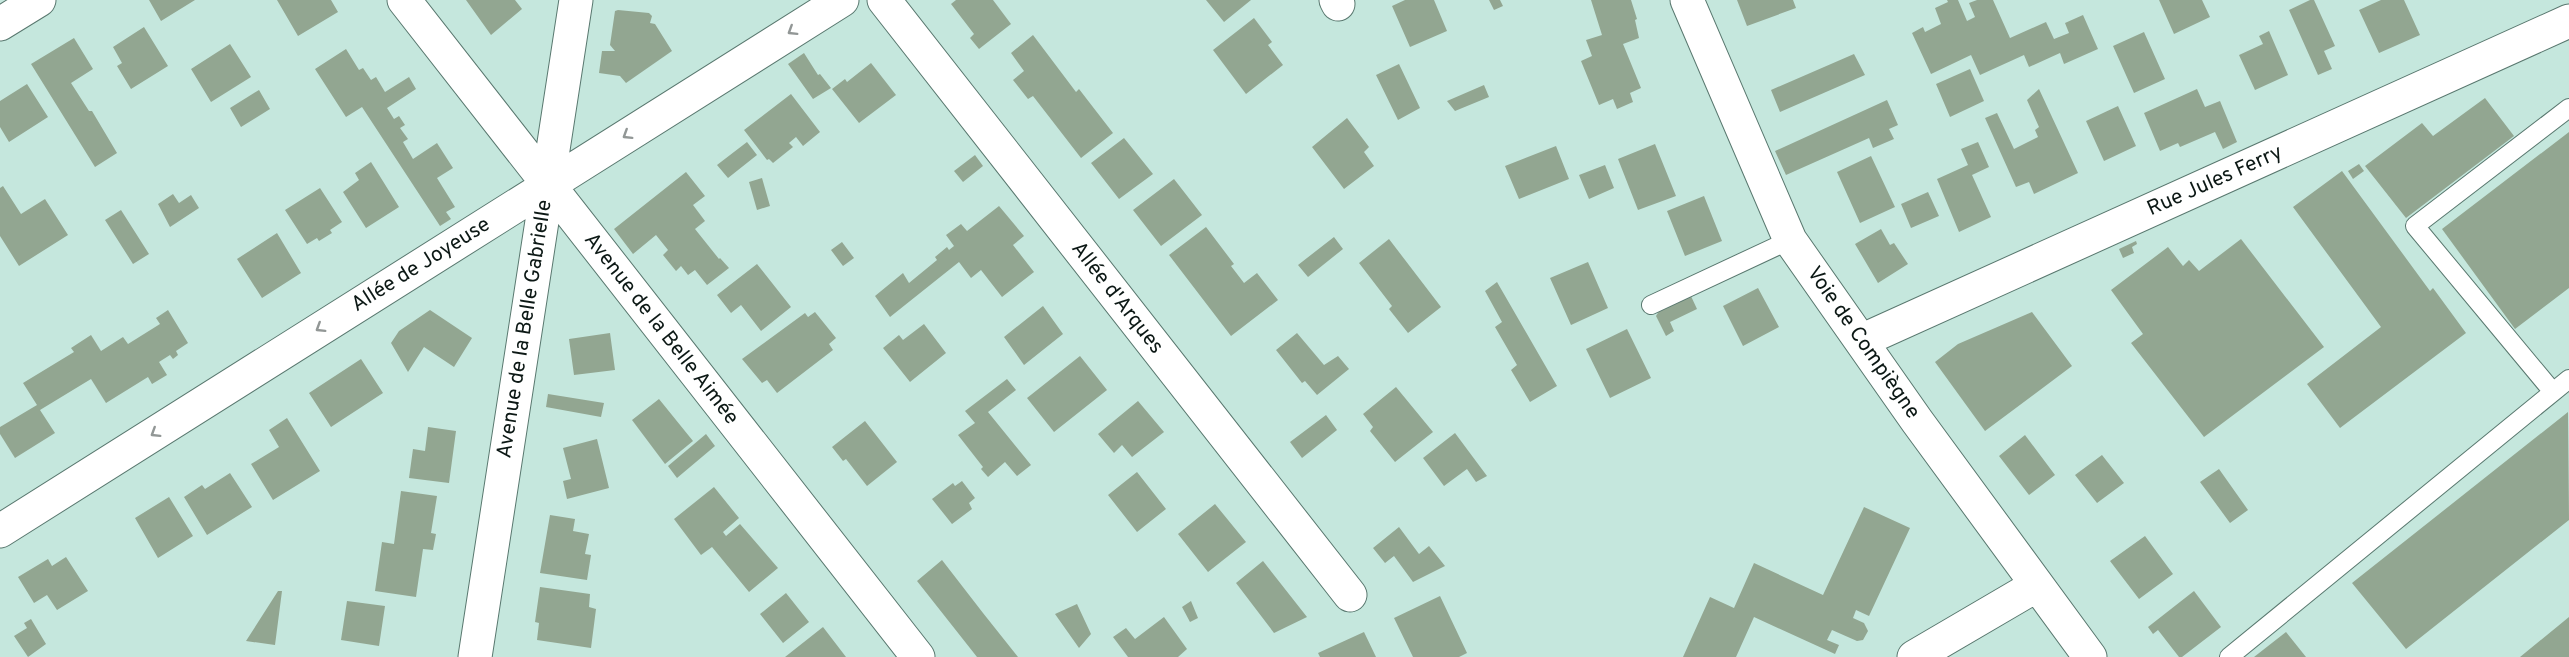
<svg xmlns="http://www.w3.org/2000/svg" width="2569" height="657" font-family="Overpass,sans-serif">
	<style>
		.building { fill: #92a691 }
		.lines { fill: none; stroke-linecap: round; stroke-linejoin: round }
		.service-casing { stroke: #59786f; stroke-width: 20 }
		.minor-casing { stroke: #59786f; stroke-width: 35 }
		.service { stroke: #fff; stroke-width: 18 }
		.minor { stroke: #fff; stroke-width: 33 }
		.oneway { stroke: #929796 }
		.labels { text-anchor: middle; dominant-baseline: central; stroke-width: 4.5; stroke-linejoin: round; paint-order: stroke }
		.street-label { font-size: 21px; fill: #0c1815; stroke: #fff }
	</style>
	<rect width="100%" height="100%" fill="#c5e7dd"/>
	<!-- building -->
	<path class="building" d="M149,0H195L161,21Z
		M277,0H331L338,12L298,36Z
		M466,0H515L522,9L491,35Z
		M956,0H993L1011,24L979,49L970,38L974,34L951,4Z
		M1206,0H1251L1224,22Z
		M1405,0H1434L1447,31L1410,47L1392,6Z
		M1489,0H1500L1503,6L1494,10Z
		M1591,0H1631L1637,19L1635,20L1639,38L1623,44L1641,88L1630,93L1633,102L1617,109L1613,99L1599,105L1581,61L1592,56L1586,40L1602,35Z
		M1737,0H1793L1796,8L1747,26Z
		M1947,0H1958L1967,21L1975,17L1969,3L1977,0H1993L2010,38L2046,22L2054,39L2069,33L2065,23L2083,15L2098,49L2064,64L2060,53L2029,67L2024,55L1980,75L1971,55L1931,74L1912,33L1923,27L1925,32L1941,24L1935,8L1948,2Z
		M2159,0H2202L2210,17L2174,34Z
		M2310,0H2314L2335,46L2324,51L2332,69L2318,75L2289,10Z
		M2381,0H2404L2420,35L2379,53L2359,10Z
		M618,10L649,13L652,16L650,23L655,24L672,51L626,83L620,76L599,73L602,51H615L610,45L615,11Z
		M1254,18L1272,42L1268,45L1283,65L1246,94L1213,50Z
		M144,27L168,66L131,89L117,66L122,63L113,47Z
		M2269,31L2288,75L2255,90L2239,55L2263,44L2259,36Z
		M2144,32L2165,79L2134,93L2113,46Z
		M1033,35L1076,92L1079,89L1113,133L1081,158L1033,96L1028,99L1013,80L1024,71L1011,53Z
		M74,38L93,69L71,83L89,111H92L117,153L95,167L31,64Z
		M230,44L251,77L211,102L191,69Z
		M346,49L359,70L363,68L371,80L376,77L385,92L409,77L416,89L387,108L394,119L399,116L405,125L400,128L408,139L403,142L413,159L437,143L453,168L437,178L455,207L446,212L451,219L440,226L362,107L346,117L315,69Z
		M804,53L818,75L820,74L831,88L813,99L788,64Z
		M1854,54L1865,75L1780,112L1771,90Z
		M871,63L896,95L859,123L832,89L845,79L847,82Z
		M1399,64L1420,108L1398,120L1376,75Z
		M1970,69L1984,101L1950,117L1936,84Z
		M27,84L48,117L9,142L0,127V101Z
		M1484,85L1489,97L1455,111L1447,101Z
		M2039,89L2078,173L2034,194L2029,182L2016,187L1985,118L1997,113L2014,149L2038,137L2035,130L2039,127L2027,100Z
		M2197,89L2205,107L2220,101L2237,142L2223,149L2215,132L2180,147L2178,143L2160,151L2144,113Z
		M259,90L270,109L241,127L230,108Z
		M791,94L820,132L803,146L796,137L789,143L793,147L773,163L769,159L767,160L744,130Z
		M2485,98L2514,136L2406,218L2365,166L2422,123L2433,136Z
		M1887,100L1898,125L1889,129L1894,139L1873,148L1869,138L1786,175L1775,151Z
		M2118,106L2136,146L2104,161L2086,121Z
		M1347,118L1369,147L1364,152L1374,166L1344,189L1312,147Z
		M2569,132V288L2515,329L2442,229Z
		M1124,138L1153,174L1119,199L1091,163Z
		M747,142L757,155L728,178L717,165Z
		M1978,142L1989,167L1972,175L1991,217L1959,232L1937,179L1968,165L1961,149Z
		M1655,144L1676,196L1638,210L1618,159Z
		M1556,146L1569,179L1519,199L1505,166Z
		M975,155L983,166L963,182L954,171Z
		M1871,156L1895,207L1860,223L1837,172Z
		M371,162L399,207L366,228L343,192L359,180L355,173Z
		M2359,164L2364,171L2353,179L2348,171Z
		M1605,165L1614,188L1589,199L1579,175Z
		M2342,171L2430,291L2433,288L2466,333L2340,428L2307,384L2381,327L2293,207Z
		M686,172L705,196L693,205L705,221L695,229L719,259L720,258L729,268L707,285L695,270L688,275L681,266L676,271L663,255L668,250L656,235L633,254L614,229Z
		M762,178L770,206L757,210L749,182Z
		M1174,179L1202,215L1161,246L1133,210Z
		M3,186L21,214L45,199L68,235L19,266L0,236V188Z
		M320,188L342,222L330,230L332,233L319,241L317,238L307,244L285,210Z
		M1928,192L1939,216L1911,228L1901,204Z
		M173,194L179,203L191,195L199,208L170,227L158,204Z
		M1704,196L1722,241L1685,256L1667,211Z
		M999,206L1024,236L1013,245L1034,272L1002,297L981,270L971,278L959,262L890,317L875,296L903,273L909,283L937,260L935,257L947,247L949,250L954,246L946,235L961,224L967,231Z
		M121,210L149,254L133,264L105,220Z
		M1206,227L1234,264L1231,266L1244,283L1257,273L1278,300L1231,336L1169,255Z
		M1881,229L1890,245L1894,243L1908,264L1878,283L1855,244Z
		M277,233L301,273L262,298L237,259Z
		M1334,237L1343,249L1308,277L1298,265Z
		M1389,239L1441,307L1408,333L1389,309L1392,306L1359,263Z
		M2241,239L2324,347L2204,437L2131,343L2143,334L2111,290L2168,247L2183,266L2189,260L2199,271Z
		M2136,241L2137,244L2132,247L2134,253L2123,258L2119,249Z
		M842,242L854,258L843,266L831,250Z
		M1588,262L1608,308L1571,325L1550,278Z
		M757,264L791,307L761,331L741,305L731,313L717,295Z
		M1497,282L1557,386L1530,402L1511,370L1517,365L1495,327L1502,322L1485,291Z
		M1758,288L1779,327L1743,346L1723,306Z
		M1690,294L1697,309L1670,322L1674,331L1666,336L1656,316L1661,308Z
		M1043,306L1063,334L1024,365L1004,337Z
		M168,310L188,343L176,351L178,355L173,359L170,355L159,362L167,375L152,384L148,377L106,403L91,379L40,410L55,433L15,458L0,434V427L37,405L23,383L74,352L71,348L91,335L101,351L123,337L128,344L160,324L156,318Z
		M430,310L472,338L454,367L424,347L408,372L391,343L399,331Z
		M815,312L836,338L829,344L833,350L777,393L767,380L762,383L742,359L805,313L808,317Z
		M2032,312L2072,366L1985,431L1935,362L1958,344Z
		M924,324L946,353L910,382L883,348L899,335L903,340Z
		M1627,329L1651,378L1610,398L1586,349Z
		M610,333L615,370L574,375L569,339Z
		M1297,333L1324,365L1338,356L1349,369L1317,395L1305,381L1302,383L1276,350Z
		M1080,356L1107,390L1054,432L1027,398Z
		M361,359L383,393L331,427L309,393Z
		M1007,379L1016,390L988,412L1031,465L1017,476L1005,462L988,477L981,469L983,467L958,435L975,423L965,411Z
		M1396,387L1433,432L1395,462L1370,431L1373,427L1363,414Z
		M548,394L604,403L601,417L546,407Z
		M659,399L693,441L665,464L632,420Z
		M1138,401L1164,432L1132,457L1122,445L1114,453L1098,434Z
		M2568,412L2569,520L2406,649L2352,583Z
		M1326,415L1337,430L1302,458L1290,442Z
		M287,418L320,471L273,500L251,464L279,447L269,430Z
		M865,421L897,462L867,486L846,459L843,461L832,447Z
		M428,427L456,431L449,483L409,478L413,449L425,451Z
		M1455,433L1487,476L1476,482L1467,469L1444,486L1423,458Z
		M706,434L715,446L677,478L668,466Z
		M2025,435L2055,475L2029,495L1999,456Z
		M597,439L609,488L567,499L563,481L571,479L563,448Z
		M2102,455L2124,483L2097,503L2075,475Z
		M2219,469L2248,510L2230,523L2200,482Z
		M1137,472L1166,509L1137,532L1108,495Z
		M230,473L252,507L207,535L184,497L202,485L205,489Z
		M962,481L975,498L969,503L972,509L952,524L932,499L953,483L955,486Z
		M714,487L739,518L723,532L726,536L740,524L778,568L749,592L712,547L701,555L674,519Z
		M401,491L437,496L431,533L436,534L433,550L423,549L416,597L375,591L382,542L394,544Z
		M169,497L193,536L158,558L135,518Z
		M1215,504L1246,542L1208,572L1178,534Z
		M1864,507L1910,528L1869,616L1856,610L1853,618L1864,623L1868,631L1863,640L1857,641L1832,630L1827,640L1839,645L1835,654L1754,617L1736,657H1683L1710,597L1734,608L1754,563L1823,595Z
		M550,515L575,519L573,531L589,534L585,554L591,555L587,580L540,573Z
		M1399,527L1419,554L1429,546L1445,566L1413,582L1394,556L1385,563L1373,548Z
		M2145,536L2173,574L2139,599L2110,561Z
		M66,557L88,591L57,610L47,595L34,603L18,577L48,559L52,566Z
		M942,560L983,613L1018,657H977L917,581Z
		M1263,561L1307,617L1274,633L1236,583Z
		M540,587L590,594L589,607L596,609L591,648L537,640L539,623L535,622Z
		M278,591H282L275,645L246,641Z
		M2194,591L2221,627L2182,657H2179L2158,630L2153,634L2148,627Z
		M786,593L809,622L783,643L760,614Z
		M1440,596L1467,653L1459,657H1413L1394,618Z
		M347,601L385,606L379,646L341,640Z
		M1191,601L1198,618L1190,622L1182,607Z
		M1077,604L1091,634L1079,648L1055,614Z
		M1164,617L1187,649L1178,657H1128L1113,637L1126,628L1135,639Z
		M2569,617V657H2520Z
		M31,619L46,644L28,657L14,636L27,628L24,623Z
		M823,627L846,657H785Z
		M1364,632L1376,657H1320L1318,653Z
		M2286,632L2306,657H2254Z"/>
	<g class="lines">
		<defs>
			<path id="service" d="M1651,305L1790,240
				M2553,392L2415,226L2569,108
				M2229,657L2569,379"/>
			<path id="minor" d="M404,0L918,657
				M884,0L1350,595
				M1336,0L1338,4
				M1687,0L1790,240L1917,421L2090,657
				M0,24L39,0
				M1861,341L2569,21
				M0,531L842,0
				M475,657L576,0
				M1914,657L2037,585"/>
		</defs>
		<!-- service casing -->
		<use href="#service" class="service-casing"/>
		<!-- minor casing -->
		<use href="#minor" class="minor-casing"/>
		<!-- service -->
		<use href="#service" class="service"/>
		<!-- minor -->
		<use href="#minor" class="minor"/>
	</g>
	<!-- one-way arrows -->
	<defs><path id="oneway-chevron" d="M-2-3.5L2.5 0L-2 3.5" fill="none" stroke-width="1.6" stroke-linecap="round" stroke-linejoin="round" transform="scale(1.5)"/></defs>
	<g class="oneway">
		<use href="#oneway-chevron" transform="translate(792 31) rotate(148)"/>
		<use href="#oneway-chevron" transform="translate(627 135) rotate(148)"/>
		<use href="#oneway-chevron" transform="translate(320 328) rotate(148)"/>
		<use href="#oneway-chevron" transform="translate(155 433) rotate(148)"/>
	</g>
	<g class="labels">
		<!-- street labels -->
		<g class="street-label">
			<text transform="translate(2215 181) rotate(-24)">Rue Jules Ferry</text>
			<text transform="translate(421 265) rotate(-32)">Allée de Joyeuse</text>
			<text transform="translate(1117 298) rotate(52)">Allée d'Arques</text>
			<text transform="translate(525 329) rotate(-81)">Avenue de la Belle Gabrielle</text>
			<text transform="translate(661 329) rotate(52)">Avenue de la Belle Aimée</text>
			<text transform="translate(1863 343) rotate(55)">Voie de Compiègne</text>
		</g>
	</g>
</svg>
